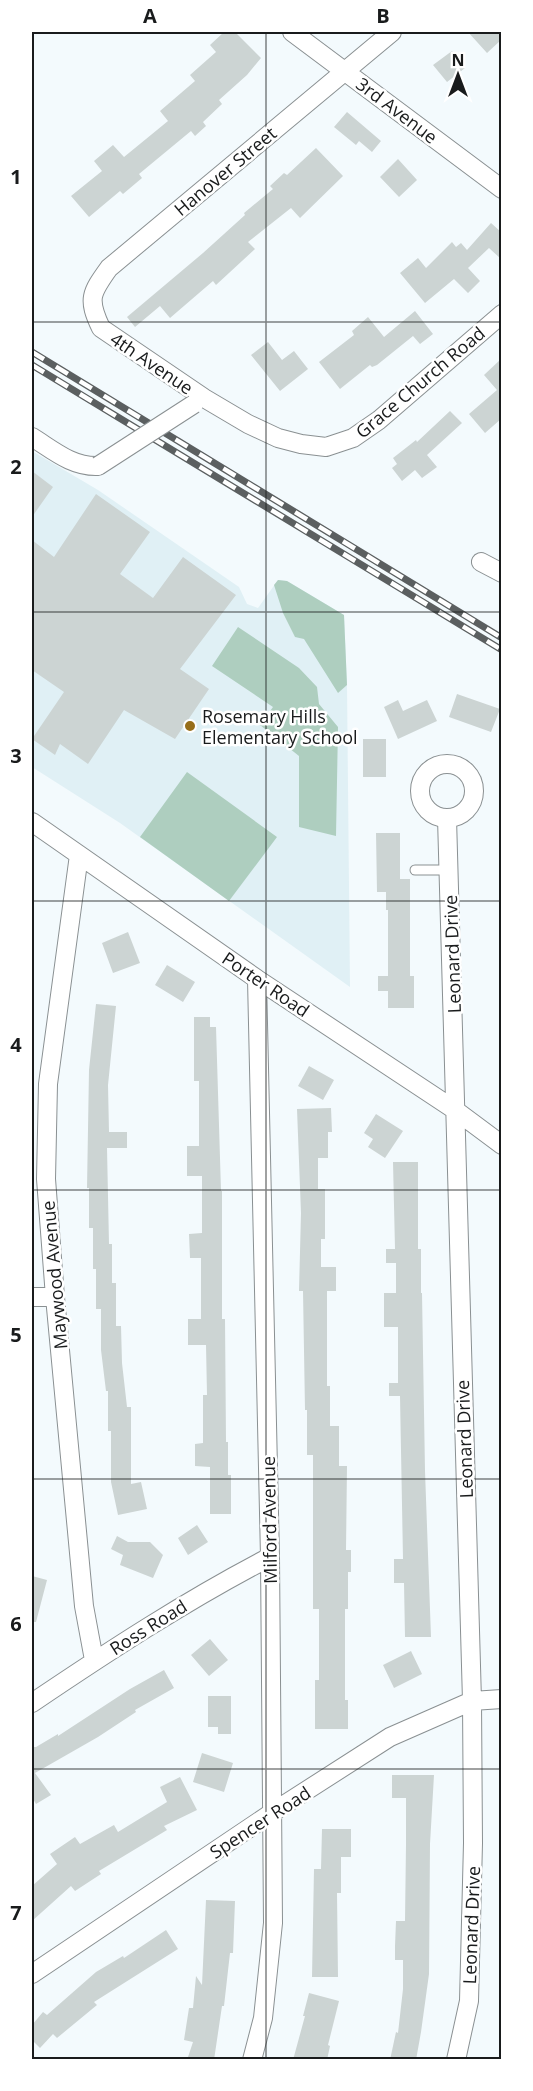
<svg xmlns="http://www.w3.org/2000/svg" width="533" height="2091" font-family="'Open Sans',sans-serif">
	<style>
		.built { fill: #e0f0f5 }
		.green { fill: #aecebf }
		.building { fill: #ccd4d3 }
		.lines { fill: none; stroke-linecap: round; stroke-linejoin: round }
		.lane-casing { stroke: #8a9092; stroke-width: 11 }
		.street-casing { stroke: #8a9092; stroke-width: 20 }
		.lane { stroke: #fff; stroke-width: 9 }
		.street { stroke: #fff; stroke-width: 18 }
		.rail-casing { stroke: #5b5f60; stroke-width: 7 }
		.rail { stroke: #fff; stroke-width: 4.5; stroke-dasharray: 14; stroke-linecap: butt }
		.street-bridge-casing { stroke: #8a9092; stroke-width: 20; stroke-linecap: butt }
		.street-bridge { stroke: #fff; stroke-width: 18 }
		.grid { fill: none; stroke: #191b1c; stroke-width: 1.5; stroke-opacity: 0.55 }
		.poi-dot { fill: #976e1a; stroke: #fff; stroke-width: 2 }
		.labels { text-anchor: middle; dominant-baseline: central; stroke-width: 5; stroke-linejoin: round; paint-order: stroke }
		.street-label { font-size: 18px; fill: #191b1c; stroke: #fff }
		.poi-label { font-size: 18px; fill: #191b1c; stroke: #fff; text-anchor: start }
		.neatline { fill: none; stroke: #191b1c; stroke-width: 2 }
		.grid-label { font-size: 20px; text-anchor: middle; font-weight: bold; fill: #191b1c }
	</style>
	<rect width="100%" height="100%" fill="#f3fafd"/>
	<!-- built -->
	<path class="built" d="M32,451L98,490L239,587L247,604L258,608L278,580L287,581L344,615L347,685L350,987L120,823L32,767Z"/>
	<!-- green -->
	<path class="green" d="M278,580L287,581L344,615L347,685L338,693L304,639L295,637L283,613L274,585Z
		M238,627L299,668L317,687L319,704L338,727L336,836L299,827V756L260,725L273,707L212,666Z
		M187,772L277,837L229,901L140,837Z"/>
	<!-- building -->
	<path class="building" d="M224,32H235L261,58L247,75L219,100L222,104L203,122L206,126L195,136L191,131L139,174L142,178L123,194L120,191L89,217L71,196L102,171L94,161L113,145L124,157L168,121L160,111L195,81L190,75L216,52L210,45Z
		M468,32H501V40L487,53Z
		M452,51L465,68L447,82L433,65Z
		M347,112L381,141L372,152L359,141L356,145L334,127Z
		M316,148L343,176L300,218L291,208L248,242L255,249L216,285L213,281L170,318L160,306L135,327L127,317L203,253L245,215L244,213L273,189L270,186L284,173L287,175Z
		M398,159L417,180L399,197L380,177Z
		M491,223L501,232V259L489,248L468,268L480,281L468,293L454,279L425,303L400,273L418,258L426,268L452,242L456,247L461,243L467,250Z
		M415,311L433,334L420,344L413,336L377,365L372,367L370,365L340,389L319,362L354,335L352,331L368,317L384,337Z
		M268,342L282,360L294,351L308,369L280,391L251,355Z
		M501,359V419L485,433L469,414L497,390L484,375Z
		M450,411L462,423L427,455L437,467L422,478L415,470L402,481L392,468L397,464L393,458L416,440L417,442Z
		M32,471L53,487L32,517Z
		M96,494L150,532L120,574L153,598L183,557L236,595L180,669L209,689L175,739L124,710L88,764L60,744L55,755L32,739L64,692L32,670V540L54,557Z
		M457,694L500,709L491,732L449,717Z
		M398,700L403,711L427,700L437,721L398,739L384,707Z
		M363,739H386V777H363Z
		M376,833H400V879H410V976H414V1008H388V991H378V976H388V910H386V892H377Z
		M128,932L140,963L113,973L102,943Z
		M167,965L195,982L183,1002L155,985Z
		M96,1004L116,1006L108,1085L109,1132H127V1148H107L109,1244H112V1283H116V1326H121L122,1363L127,1407H131V1484L141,1482L147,1509L118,1515L111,1482V1431H108V1391H106L101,1350V1309H96V1269H93V1228H89V1188H87L89,1070Z
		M194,1017H210V1027H216L221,1191H222V1319H225L226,1442H228V1475H231V1514H210V1467L195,1466V1444L203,1443V1395H207L206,1345H188V1319H201V1258H190L189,1234L202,1233V1176H187V1146H199V1081H194Z
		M309,1066L334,1080L323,1100L298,1086Z
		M331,1108L332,1132H328V1158H318V1189H325V1239H321V1267H336V1291H327V1386H330V1426H339V1466H347L346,1550H351V1572H348V1609H345V1700H348V1729H315V1680H319V1609H313V1455H307V1410H305L303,1291H299L301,1213L297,1109Z
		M376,1114L403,1131L385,1158L368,1147L373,1139L364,1133Z
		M393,1162H418V1249H421V1293H422L425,1471L431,1637H405L404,1583H394V1559H403L400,1396H389V1383H398V1327H384V1293H396V1263H386V1249H395Z
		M197,1525L208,1542L188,1555L178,1538Z
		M117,1536L128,1542H150L163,1555L153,1578L120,1565L123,1555L111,1549Z
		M32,1576L47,1580L36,1622H32Z
		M210,1639L228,1660L209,1676L191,1655Z
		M411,1651L422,1674L394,1688L383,1665Z
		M164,1670L174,1688L135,1710L136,1712L98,1737L35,1773L51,1795L36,1804L32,1797V1747H36L58,1734V1736L130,1689Z
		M208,1696H231V1734H218V1727H208Z
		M202,1753L233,1763L224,1792L193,1782Z
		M392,1775H434L430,1844L429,1974L421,2032L416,2060H390L396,2032L398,2033L403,1989V1960H395V1946L396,1921H405L406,1844V1798H392Z
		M180,1777L197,1810L164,1826L167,1830L99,1871L101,1874L75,1891L71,1886L32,1921V1886L57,1864L50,1854L75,1837L80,1844L114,1825L118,1832L167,1802L160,1787Z
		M322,1829H351V1857H341V1893H337L338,1977H312L314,1869H321Z
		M206,1900L235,1901L233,1953H230L224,2006H222L214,2060H187L193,2042L184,2040L189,2008H193L196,1976L202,1985Z
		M166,1930L178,1949L94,2002L97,2005L57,2038L53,2034L40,2048L32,2040V2025L43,2012L47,2015L96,1972L123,1956L124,1958Z
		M309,1993L339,2001L328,2045L330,2046L327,2060H293L305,2016H303Z"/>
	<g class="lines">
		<defs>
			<path id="lane" d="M415,870H449"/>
			<path id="street" d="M292,32L502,189
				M392,32L109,268C91,293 87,299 101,328L204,398L248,424L278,438L301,444L326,447L353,438L379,420L502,314
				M32,437C53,450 72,467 98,466
				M481,562L502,573
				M420 791a27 27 0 1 1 54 0a27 27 0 1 1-54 0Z
				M447,818L472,1701L473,1843L469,2001L456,2060
				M32,822L257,979L455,1110L502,1145
				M79,855L48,1084L46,1179L55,1297L84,1606L94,1660
				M32,1297H55
				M32,1703C109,1651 187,1600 270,1557
				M32,1974L273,1812L390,1737L472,1701L502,1699
				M252,2060L263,2018L273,1923L270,1557L257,979"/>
		</defs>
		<!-- lane casing -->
		<use href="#lane" class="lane-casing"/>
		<!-- street casing -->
		<use href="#street" class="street-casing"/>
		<!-- lane -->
		<use href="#lane" class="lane"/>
		<!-- street -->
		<use href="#street" class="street"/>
		<defs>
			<path id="rail" d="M32,352L502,638
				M32,365L502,650"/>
		</defs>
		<!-- rail casing -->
		<use href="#rail" class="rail-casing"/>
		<!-- rail -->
		<use href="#rail" class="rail"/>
		<defs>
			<path id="street-bridge" d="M98,466L194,404"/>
		</defs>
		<!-- street-bridge casing -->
		<use href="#street-bridge" class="street-bridge-casing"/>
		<!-- street-bridge -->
		<use href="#street-bridge" class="street-bridge"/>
	</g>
	<!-- grid -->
	<path class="grid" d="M266,32V2060M32,322H502M32,612H502M32,901H502M32,1190H502M32,1479H502M32,1769H502"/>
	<!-- markers -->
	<circle class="poi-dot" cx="190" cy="726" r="6"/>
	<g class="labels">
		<!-- street labels -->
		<g class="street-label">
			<text transform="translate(397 110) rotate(37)">3rd Avenue</text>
			<text transform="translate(225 171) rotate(-40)">Hanover Street</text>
			<text transform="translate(152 363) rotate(34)">4th Avenue</text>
			<text transform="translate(420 382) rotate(-40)">Grace Church Road</text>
			<text transform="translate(452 954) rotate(-92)">Leonard Drive</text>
			<text transform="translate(266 984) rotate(34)">Porter Road</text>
			<text transform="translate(54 1275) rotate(-95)">Maywood Avenue</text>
			<text transform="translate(464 1439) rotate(-92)">Leonard Drive</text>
			<text transform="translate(269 1520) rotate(-91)">Milford Avenue</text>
			<text transform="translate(148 1627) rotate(-32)">Ross Road</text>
			<text transform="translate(260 1822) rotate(-33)">Spencer Road</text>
			<text transform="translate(471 1925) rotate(-88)">Leonard Drive</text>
		</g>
		<!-- poi labels -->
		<g class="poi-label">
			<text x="202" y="716">Rosemary Hills<tspan x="202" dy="21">Elementary School</tspan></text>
		</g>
	</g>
	<!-- border -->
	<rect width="533" height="2091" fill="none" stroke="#ffffff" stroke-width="66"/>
	<!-- north arrow -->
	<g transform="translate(458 75)" stroke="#ffffff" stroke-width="4.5" paint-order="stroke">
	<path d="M0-4.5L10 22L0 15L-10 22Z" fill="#191b1c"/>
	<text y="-9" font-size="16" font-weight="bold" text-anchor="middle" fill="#191b1c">N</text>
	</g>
	<rect x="33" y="33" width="467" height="2025" class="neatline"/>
	<g class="grid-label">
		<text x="150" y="23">A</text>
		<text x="383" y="23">B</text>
		<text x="16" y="184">1</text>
		<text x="16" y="474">2</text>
		<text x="16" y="763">3</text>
		<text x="16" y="1052">4</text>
		<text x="16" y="1342">5</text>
		<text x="16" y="1631">6</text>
		<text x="16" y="1920">7</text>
	</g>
</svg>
